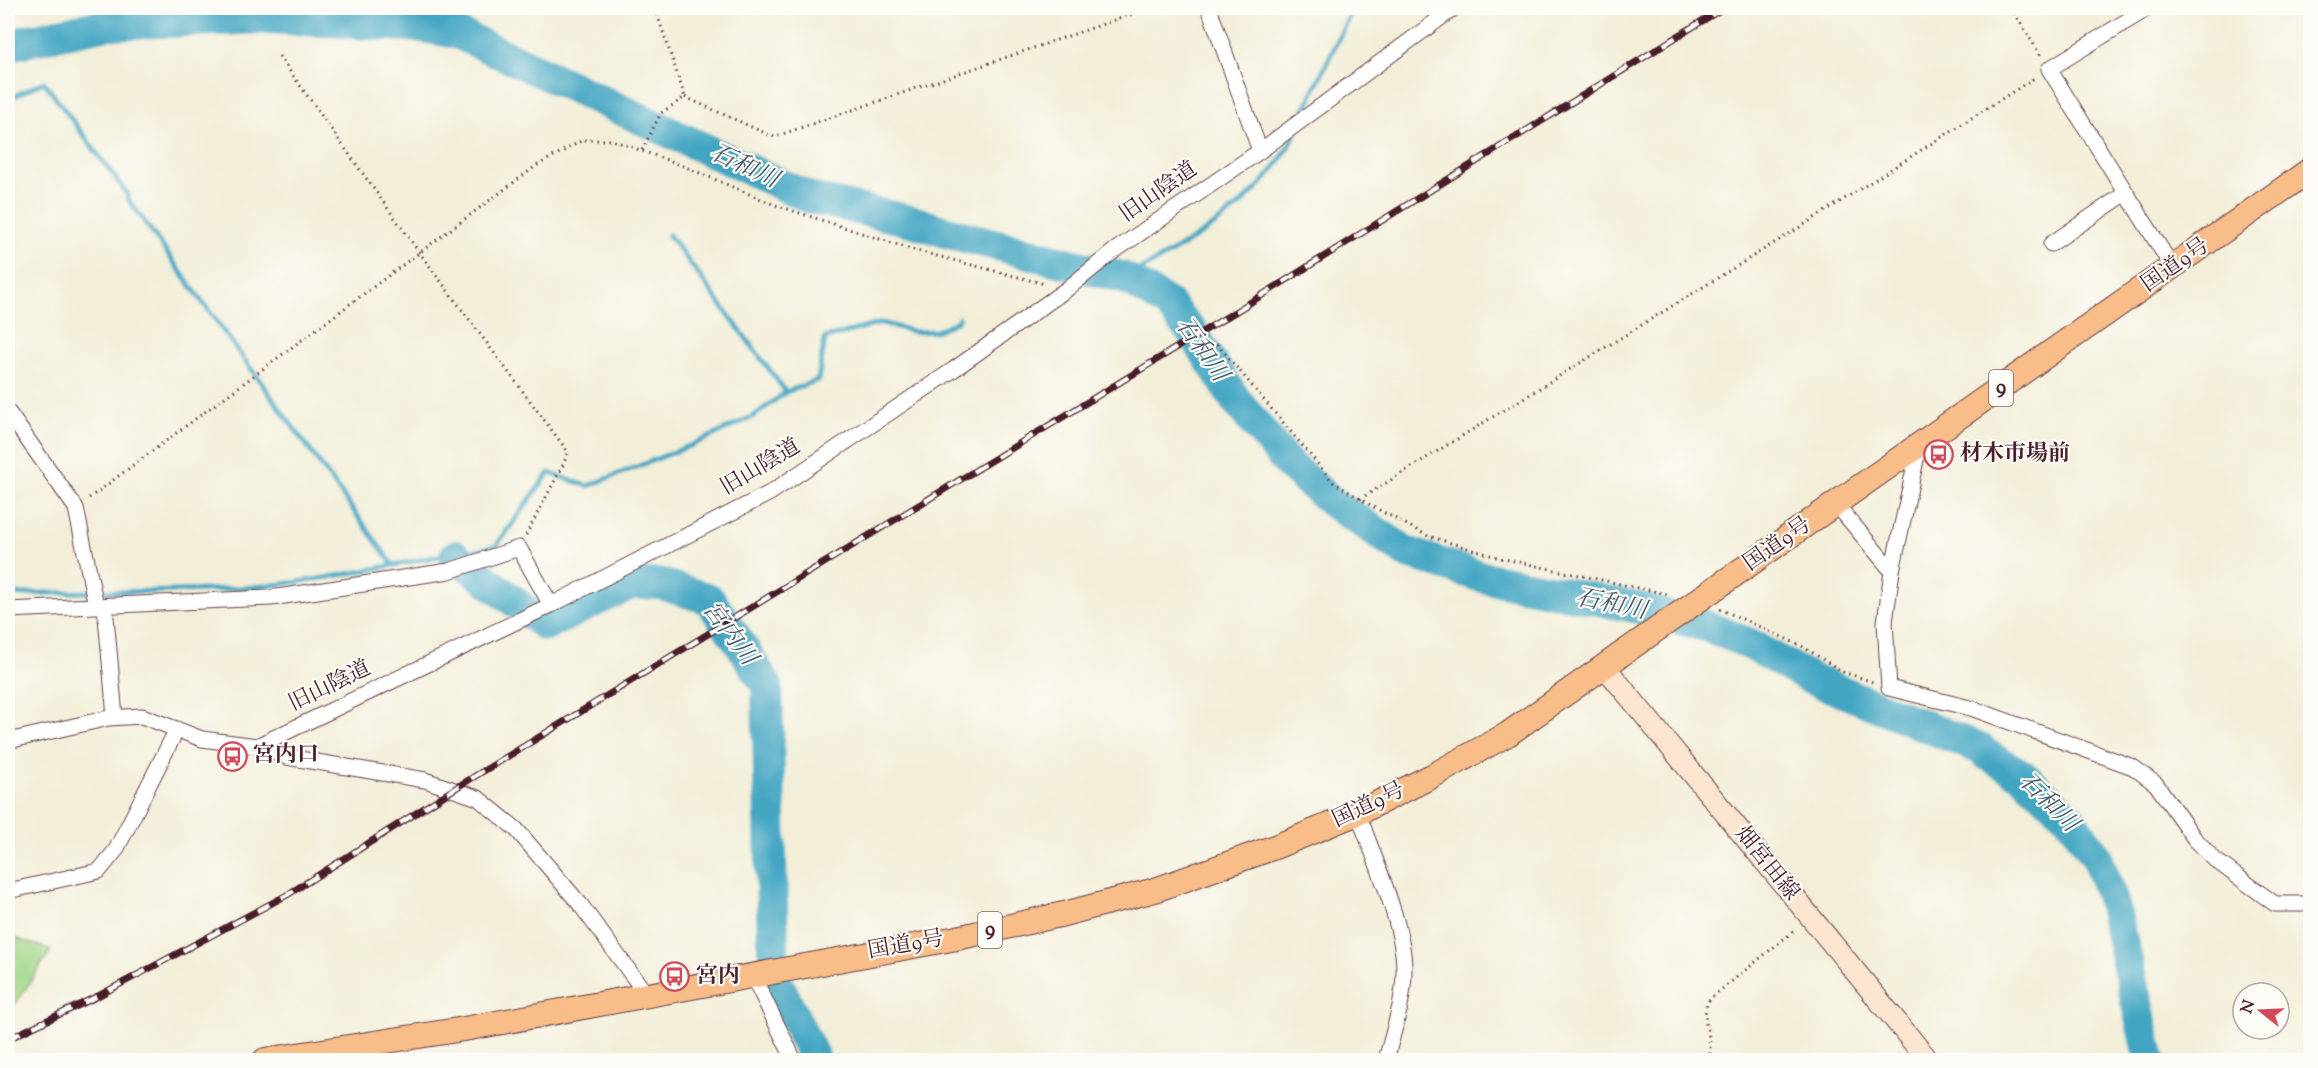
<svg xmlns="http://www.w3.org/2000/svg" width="2318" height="1068" font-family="'Sorts Mill Goudy','Noto Serif JP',serif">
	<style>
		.green { fill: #a0d687; stroke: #757a59; stroke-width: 1.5 }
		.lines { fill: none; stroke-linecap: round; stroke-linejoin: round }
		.stream { stroke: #43a6c3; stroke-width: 5 }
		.river { stroke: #43a6c3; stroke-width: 32 }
		.minor-casing { stroke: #633e45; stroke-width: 17 }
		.secondary-casing { stroke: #633e45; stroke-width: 23 }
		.trunk-casing { stroke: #633e45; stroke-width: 26 }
		.path { stroke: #633e45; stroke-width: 3; stroke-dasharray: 1.5 4.5; stroke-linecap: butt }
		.minor { stroke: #fff; stroke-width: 15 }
		.secondary { stroke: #fce5d0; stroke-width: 21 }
		.trunk { stroke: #f8bd89; stroke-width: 24 }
		.rail-casing { stroke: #4a1f2b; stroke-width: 7 }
		.rail { stroke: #fdfcf7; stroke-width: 4.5; stroke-dasharray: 14; stroke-linecap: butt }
		.labels { text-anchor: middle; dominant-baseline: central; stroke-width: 4.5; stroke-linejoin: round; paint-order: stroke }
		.shield { fill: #fdfcf7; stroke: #806168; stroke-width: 1.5 }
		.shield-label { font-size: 21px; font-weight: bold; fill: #4a1f2b }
		.street-label { font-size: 22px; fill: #4a1f2b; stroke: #fdfcf7 }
		.poi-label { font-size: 22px; font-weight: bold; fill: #4a1f2b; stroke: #fdfcf7; text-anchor: start }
		.water-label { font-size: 24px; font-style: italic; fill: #475c6f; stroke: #fdfcf7 }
	</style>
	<rect width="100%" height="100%" fill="#fdfcf7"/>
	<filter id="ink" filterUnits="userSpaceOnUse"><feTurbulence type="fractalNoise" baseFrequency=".0167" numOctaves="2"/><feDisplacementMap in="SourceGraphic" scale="12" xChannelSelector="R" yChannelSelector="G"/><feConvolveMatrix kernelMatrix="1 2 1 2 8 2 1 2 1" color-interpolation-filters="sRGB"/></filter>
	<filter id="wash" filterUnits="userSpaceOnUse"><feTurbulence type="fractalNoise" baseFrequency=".008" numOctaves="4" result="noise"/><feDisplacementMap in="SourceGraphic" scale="24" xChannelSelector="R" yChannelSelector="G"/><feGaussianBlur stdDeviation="1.35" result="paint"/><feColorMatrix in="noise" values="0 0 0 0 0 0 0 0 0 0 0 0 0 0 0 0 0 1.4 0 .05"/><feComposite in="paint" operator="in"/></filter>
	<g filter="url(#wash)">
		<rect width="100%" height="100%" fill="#f2eed8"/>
		<!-- green -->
		<path class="green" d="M8,936L51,950L8,1015Z"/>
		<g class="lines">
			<!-- stream -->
			<path class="stream" d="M8,99L44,82L128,195V199L393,565
				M1302,115L1353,8
				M669,235L786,392
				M1125,278C1190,243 1267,201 1297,129
				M8,595C93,589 179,595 264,586C323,580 382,567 440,556H455L496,546L549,473L588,486L692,445L731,427L754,416L786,392L818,380L825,338L882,323L915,332L936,331L956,322L959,318"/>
			<!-- river -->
			<path class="river" d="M8,45L107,24L270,18L422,27L457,33L810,198L915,222L946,232L1125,278L1167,303L1192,332L1235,399L1290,466L1333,503L1406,552L1482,577L1639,608L1709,627L1748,643L1809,678L1981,749L1986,754L2022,775L2069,817L2097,857L2114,906L2150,1060
				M455,556L545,625L631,584H661L709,599L739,642L767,686L773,949
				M780,988L815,1060"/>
		</g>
	</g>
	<g filter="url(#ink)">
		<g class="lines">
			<defs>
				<path id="minor" d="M1209,8L1260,151
					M2148,8L2049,69L2173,268
					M2051,244L2126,193
					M8,412L76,508L96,606
					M1919,446L1892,571L1885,622L1889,688L1974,709L2133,767L2156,784L2194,838L2215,860L2275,904H2310
					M1836,504L1892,571
					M105,606L115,717
					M8,610L271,598L449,571L519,548L551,605
					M8,741L109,718L142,716L202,739L257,746L551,605L770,493L953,370L1067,289L1114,251L1260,151L1454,8
					M257,746L287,757L425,780L478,798L516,829L580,904L646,994
					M1358,813C1373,856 1405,927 1404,971C1404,1001 1393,1032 1386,1060
					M8,891L99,871L116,850L177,729
					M752,974L794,1060"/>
				<path id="secondary" d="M1605,667L1928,1060"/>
				<path id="trunk" d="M265,1060L464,1029L957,938L1064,914L1155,890L1275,847L1358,813L1434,775L1508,734L2310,170"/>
			</defs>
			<!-- minor casing -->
			<use href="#minor" class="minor-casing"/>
			<!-- secondary casing -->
			<use href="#secondary" class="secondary-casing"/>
			<!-- trunk casing -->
			<use href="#trunk" class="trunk-casing"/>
			<!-- path -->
			<path class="path" d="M2011,8L2041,56
				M517,9L523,8
				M279,56L419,252L568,452L563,465L526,535
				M685,97L774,137L1150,8
				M642,150L661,113L685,97L655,8
				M1217,344L1333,482L1370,505L1428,536L1500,558L1671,595
				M89,498L536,166L583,140H612L681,165L775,205L914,250L1045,284
				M1360,499L1805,224L2036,77
				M1720,609L1800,645L1843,672L1873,682
				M1708,1060C1716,1037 1697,1019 1710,999L1796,929"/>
			<!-- minor -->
			<use href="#minor" class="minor"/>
			<!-- secondary -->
			<use href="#secondary" class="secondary"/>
			<!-- trunk -->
			<use href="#trunk" class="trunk"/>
			<defs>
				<path id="rail" d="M8,1039L98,996L287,895L454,789L1243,307L1723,8"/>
			</defs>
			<!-- rail casing -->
			<use href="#rail" class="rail-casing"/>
			<!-- rail -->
			<use href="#rail" class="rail"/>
		</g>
	</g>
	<!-- icons -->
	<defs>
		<symbol id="bus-ring" viewBox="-11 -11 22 22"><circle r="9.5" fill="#fdfcf7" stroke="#d1495b" stroke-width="1.5"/><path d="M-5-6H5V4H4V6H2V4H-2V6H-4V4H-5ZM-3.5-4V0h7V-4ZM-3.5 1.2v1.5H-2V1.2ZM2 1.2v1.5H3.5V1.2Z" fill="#d1495b"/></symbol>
	</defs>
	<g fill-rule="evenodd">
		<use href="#bus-ring" x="1922" y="438" width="33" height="33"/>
		<use href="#bus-ring" x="216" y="740" width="33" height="33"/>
		<use href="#bus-ring" x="658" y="960" width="33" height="33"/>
	</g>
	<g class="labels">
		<!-- shield labels -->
		<g class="shield">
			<rect x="1989" y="370" width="24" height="36" rx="4.5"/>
			<rect x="978" y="912" width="24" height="36" rx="4.5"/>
		</g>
		<g class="shield-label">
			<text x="2001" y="388">9</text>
			<text x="990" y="930">9</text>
		</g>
		<!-- street labels -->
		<g class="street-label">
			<text transform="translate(1159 193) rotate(-35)">旧山陰道</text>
			<text transform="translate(2176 266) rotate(-35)">国道9号</text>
			<text transform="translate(761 468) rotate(-31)">旧山陰道</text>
			<text transform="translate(1778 545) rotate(-35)">国道9号</text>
			<text transform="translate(330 687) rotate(-26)">旧山陰道</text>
			<text transform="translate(1369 806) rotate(-25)">国道9号</text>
			<text transform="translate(1766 864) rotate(51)">畑宮田線</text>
			<text transform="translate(906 946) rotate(-10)">国道9号</text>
		</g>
		<!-- poi labels -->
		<g class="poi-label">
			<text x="1960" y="455">材木市場前</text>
			<text x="253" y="756">宮内口</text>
			<text x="696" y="977">宮内</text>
		</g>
		<!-- water labels -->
		<g class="water-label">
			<text transform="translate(744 167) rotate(25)">石和川</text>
			<text transform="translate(1201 350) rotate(55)">石和川</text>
			<text transform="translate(1611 605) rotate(12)">石和川</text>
			<text transform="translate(729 634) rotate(53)">宮内川</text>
			<text transform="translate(2048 803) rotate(45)">石和川</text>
		</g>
	</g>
	<!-- margin -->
	<rect width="2318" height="1068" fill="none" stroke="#fdfcf7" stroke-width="30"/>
	<!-- north arrow -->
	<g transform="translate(2261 1011) rotate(288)"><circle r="28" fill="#fdfcf7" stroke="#b5a4a5" stroke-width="1.5"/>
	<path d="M0-4.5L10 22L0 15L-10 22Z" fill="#d1495b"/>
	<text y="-9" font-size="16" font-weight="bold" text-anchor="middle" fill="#4a1f2b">N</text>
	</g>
</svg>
